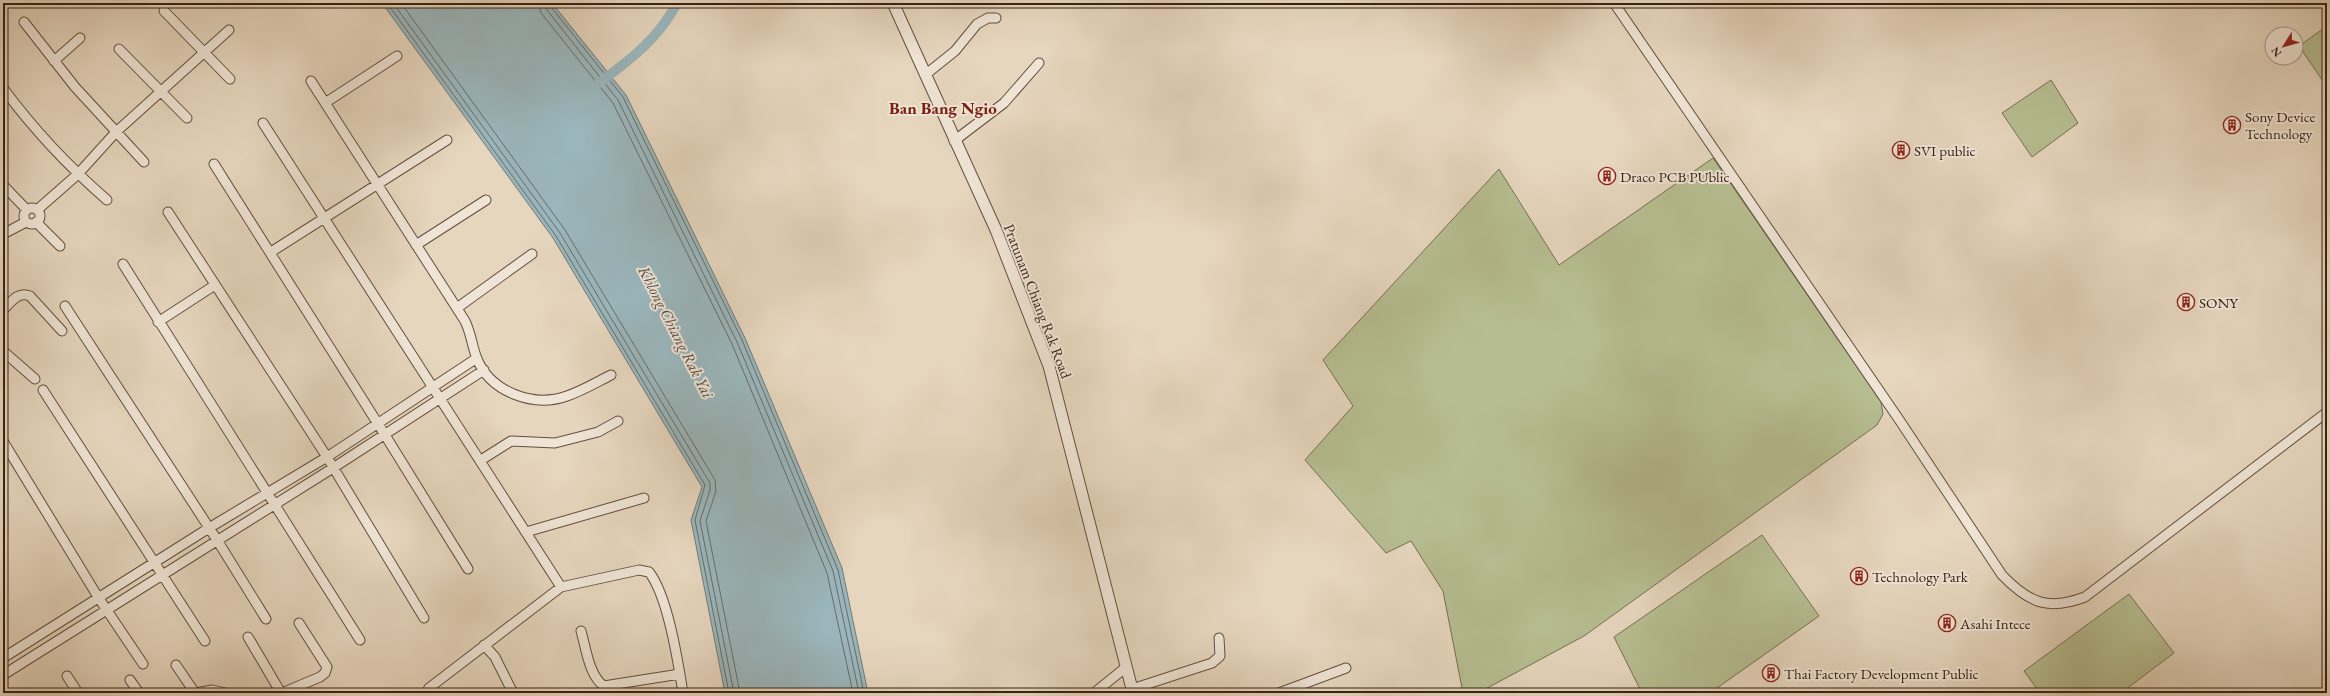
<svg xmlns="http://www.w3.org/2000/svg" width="2330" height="696" font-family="'EB Garamond',serif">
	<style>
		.green { fill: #b6be91; stroke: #767052 }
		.water { fill: #9ab6bc; stroke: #727b78 }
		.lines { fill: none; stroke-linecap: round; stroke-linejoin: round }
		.shore { stroke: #686c68; stroke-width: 1 }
		.canal { stroke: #9ab6bc; stroke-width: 10 }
		.minor-casing { stroke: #634f3e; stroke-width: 11 }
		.tertiary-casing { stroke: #634f3e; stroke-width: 13 }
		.minor { stroke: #efe4d5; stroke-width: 9 }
		.tertiary { stroke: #efe4d5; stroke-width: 11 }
		.labels { text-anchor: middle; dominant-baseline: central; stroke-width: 4; stroke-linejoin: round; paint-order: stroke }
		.poi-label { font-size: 15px; fill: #372213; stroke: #efe4d5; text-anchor: start }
		.street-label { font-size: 15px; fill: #372213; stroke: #efe4d5 }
		.water-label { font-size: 16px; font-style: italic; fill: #554e46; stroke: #efe4d5 }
		.quarter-label { font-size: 17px; font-weight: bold; fill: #7a1f14; stroke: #efe4d5 }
	</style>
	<rect width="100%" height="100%" fill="#e6d6be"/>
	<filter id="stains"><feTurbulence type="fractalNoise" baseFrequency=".005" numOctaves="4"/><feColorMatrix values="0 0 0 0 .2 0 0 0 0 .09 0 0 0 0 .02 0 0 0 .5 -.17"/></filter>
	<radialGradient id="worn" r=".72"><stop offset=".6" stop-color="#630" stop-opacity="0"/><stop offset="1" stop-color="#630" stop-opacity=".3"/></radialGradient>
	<!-- green -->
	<path class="green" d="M2327,26V87L2299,46Z
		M2051,80L2078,123L2032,157L2002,113Z
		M1713,158L1881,402L1883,414L1877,425L1584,636L1478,693H1463L1443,591L1411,541L1386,553L1305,460L1353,406L1323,360L1499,169L1559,265Z
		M1762,535L1819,616L1710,693H1642L1614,637Z
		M2129,594L2174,653L2121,693H2040L2024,671Z"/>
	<!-- water -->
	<path class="water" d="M382,3H552L626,95L745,338L842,568L868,693H725L691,520L702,487L553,238Z"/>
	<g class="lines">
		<!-- shore -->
		<path class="shore" d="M387,3L556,236L705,485L695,520L729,693
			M393,3L560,233L710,483V490L700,521L734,693
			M401,3L565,230L715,480L716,491L706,521L740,693
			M538,3L541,13L613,103L732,344L827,573L853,693
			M545,3L547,10L618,100L737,342L833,571L859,693
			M550,3L551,7L623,97L742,340L838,570L864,693"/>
		<!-- canal -->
		<path class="canal" d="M599,83C630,60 659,38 677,3"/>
		<defs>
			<path id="minor" d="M1614,3L1900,421L2002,575C2029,603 2048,611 2085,597L2327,412
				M164,11L230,79
				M24,22L75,87L144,162
				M119,49L187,118
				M54,61L80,38
				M925,75L955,51L977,24L988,18H996
				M311,81L465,321C471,333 472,346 477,359C491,392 533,408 567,396C582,391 597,382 611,375
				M3,88C34,130 68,166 107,200
				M325,103L397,56
				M263,123L561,587
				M954,141L1004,103L1039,63
				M214,164L385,435L468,569
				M3,185L27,210
				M24 216a8 8 0 1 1 16 0a8 8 0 1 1-16 0Z
				M37,210L78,174L116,132L229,30
				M168,212L327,457L424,618
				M36,222L60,246
				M3,234L26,222
				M416,245L486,200
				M271,252L447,140
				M123,264L360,640
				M65,306L217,540L266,619
				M457,308L532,254
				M3,310C11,302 18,291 30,296L62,331
				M158,322L215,285
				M3,351L35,379
				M43,390L205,641
				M3,441L98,597L143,664
				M481,460L511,441L555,443L598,432L618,421
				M526,532L644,498
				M581,631C586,648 589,676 604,686L680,674
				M248,637L281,693
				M484,645L495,657L513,693
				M3,658L209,528L327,457L477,358
				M176,665L195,693
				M3,675L333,468L484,370
				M67,676L78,693
				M130,680L139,693
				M1132,689L1212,663L1220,656L1219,638
				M196,693L212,690L225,693
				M282,693L320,677L325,673L327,667L299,623
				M426,693L429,688L561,587L639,570L649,572C668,596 678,662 683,693
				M1094,693L1125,668
				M1279,693L1346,668"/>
			<path id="tertiary" d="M893,3L996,230L1049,366L1133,693"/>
		</defs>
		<!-- minor casing -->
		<use href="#minor" class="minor-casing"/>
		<!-- tertiary casing -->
		<use href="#tertiary" class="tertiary-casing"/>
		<!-- minor -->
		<use href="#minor" class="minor"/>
		<!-- tertiary -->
		<use href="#tertiary" class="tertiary"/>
	</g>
	<!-- icons -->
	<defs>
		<symbol id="building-ring" viewBox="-11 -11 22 22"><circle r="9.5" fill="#efe4d5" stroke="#8f2418" stroke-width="1.5"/><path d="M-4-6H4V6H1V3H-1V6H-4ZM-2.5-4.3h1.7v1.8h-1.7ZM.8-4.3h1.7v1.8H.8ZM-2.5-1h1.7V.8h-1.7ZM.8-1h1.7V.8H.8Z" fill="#8f2418"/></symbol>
	</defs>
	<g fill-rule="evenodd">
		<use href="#building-ring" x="2222" y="115" width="20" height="20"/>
		<use href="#building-ring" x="1891" y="140" width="20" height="20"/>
		<use href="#building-ring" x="1597" y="166" width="20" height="20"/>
		<use href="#building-ring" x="2176" y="292" width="20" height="20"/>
		<use href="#building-ring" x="1849" y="566" width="20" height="20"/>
		<use href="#building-ring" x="1937" y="613" width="20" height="20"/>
		<use href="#building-ring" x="1761" y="663" width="20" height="20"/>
	</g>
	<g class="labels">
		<!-- poi labels -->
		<g class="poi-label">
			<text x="2245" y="116">Sony Device<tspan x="2245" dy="17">Technology</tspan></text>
			<text x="1914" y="150">SVI public</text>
			<text x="1620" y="176">Draco PCB PUblic</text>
			<text x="2199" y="302">SONY</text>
			<text x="1872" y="576">Technology Park</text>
			<text x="1960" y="623">Asahi Intece</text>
			<text x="1784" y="673">Thai Factory Development Public</text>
		</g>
		<!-- street labels -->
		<g class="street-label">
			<text transform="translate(1038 301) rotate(69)">Pratunam Chiang Rak Road</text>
		</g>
		<!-- water labels -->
		<g class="water-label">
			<text transform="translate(676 332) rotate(63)">Khlong Chiang Rak Yai</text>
		</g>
		<!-- quarter labels -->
		<g class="quarter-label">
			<text x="943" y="108">Ban Bang Ngio</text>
		</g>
	</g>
	<!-- margin -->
	<rect width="2330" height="696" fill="none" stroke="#e6d6be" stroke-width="16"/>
	<rect x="4" y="4" width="2322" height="688" fill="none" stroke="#372213" stroke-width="2"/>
	<rect x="8" y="8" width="2314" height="680" fill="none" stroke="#372213"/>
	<!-- north arrow -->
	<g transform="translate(2284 46) rotate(233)"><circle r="19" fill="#efe4d5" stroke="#a59687"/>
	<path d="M0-3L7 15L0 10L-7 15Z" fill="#8f2418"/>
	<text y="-6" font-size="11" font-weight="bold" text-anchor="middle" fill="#372213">N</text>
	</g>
	<rect width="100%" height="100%" filter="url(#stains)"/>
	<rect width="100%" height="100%" fill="url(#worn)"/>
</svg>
